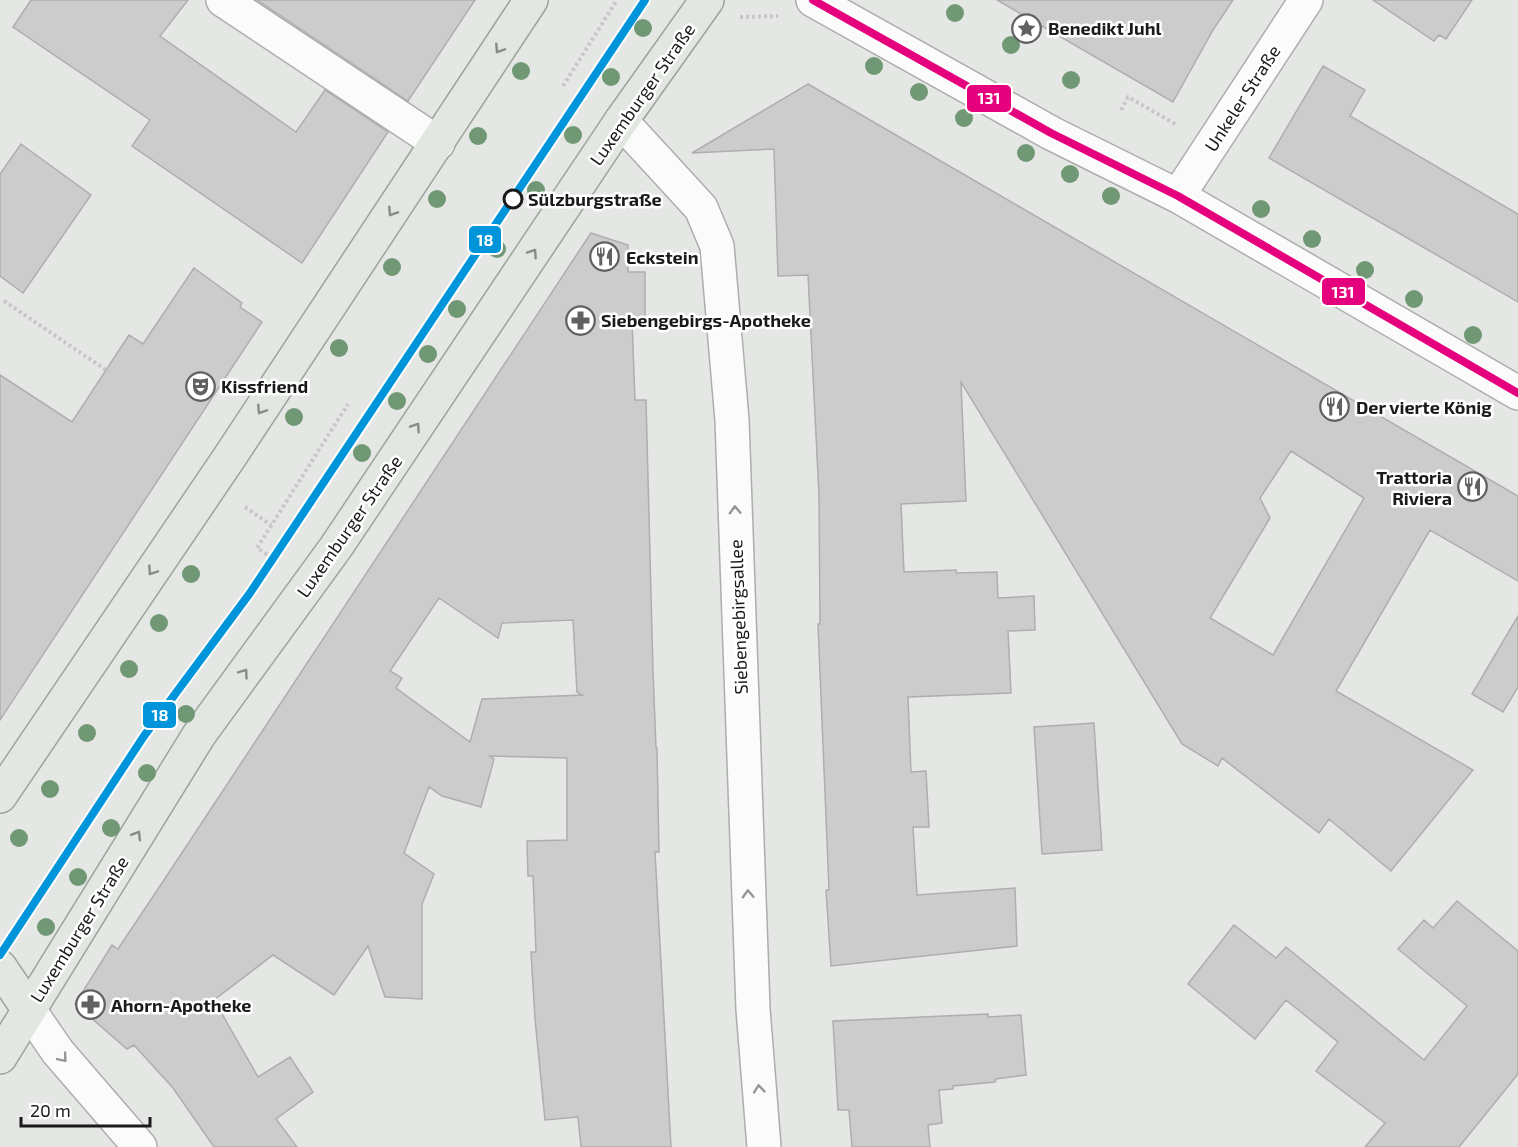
<svg xmlns="http://www.w3.org/2000/svg" width="1518" height="1147" font-family="'Exo 2',sans-serif">
	<style>
		.building { fill: #cbcccb; stroke: #adaead; stroke-width: 1.5; fill-rule: evenodd }
		.lines { fill: none; stroke-linecap: round; stroke-linejoin: round }
		.minor-casing { stroke: #acaeac; stroke-width: 36 }
		.major-casing { stroke: #9ca39c; stroke-width: 36 }
		.path { stroke: #c6c7c6; stroke-width: 4; stroke-dasharray: 3 3; stroke-linecap: butt }
		.minor { stroke: #fbfbfb; stroke-width: 33 }
		.major { stroke: #e2e7e2; stroke-width: 33 }
		.bus-1-casing { stroke: #fff; stroke-width: 12 }
		.bus-1 { stroke: #e5007d; stroke-width: 8 }
		.tram-1-casing { stroke: #fff; stroke-width: 12 }
		.tram-1 { stroke: #0095da; stroke-width: 8 }
		.tree { fill: #709875 }
		.oneway { stroke: #888b88 }
		.oneway2 { stroke: #959695 }
		.stop-dot { fill: #fff; stroke: #191a19; stroke-width: 3 }
		.labels { text-anchor: middle; dominant-baseline: central; stroke-width: 5; stroke-linejoin: round; paint-order: stroke }
		.poi-label { font-size: 18px; font-weight: bold; fill: #191a19; stroke: #fff; text-anchor: start }
		.street-label { font-size: 18px; fill: #191a19; stroke: #fff }
		.stop-label { font-size: 18px; font-weight: bold; fill: #191a19; stroke: #fff; text-anchor: start }
		.line-badge { stroke: #fff; stroke-width: 2 }
		.badge-label { font-size: 16px; text-anchor: middle; font-weight: bold; fill: #fff }
	</style>
	<rect width="100%" height="100%" fill="#e5e7e5"/>
	<!-- building -->
	<path class="building" d="M31,0H188L160,36L296,132L325,90L388,132L302,263L132,146L150,120L13,27Z
		M257,0H475L408,101Z
		M997,0H1233L1213,30L1173,102Z
		M1373,0H1472L1446,39L1439,35L1434,41Z
		M1323,66L1365,90L1350,116L1518,214V302L1269,158Z
		M808,84L1518,496V581L1430,530L1336,691L1473,770L1391,871L1329,819L1319,833L1222,758L1218,766L1182,744L961,382L966,501L901,504L904,572L956,570V573L997,572L998,598L1034,596L1035,630L1008,631L1011,693L908,697L911,772L926,771L929,827H913L917,895L1015,888L1017,946L831,966L826,890H829L818,624H820L819,495L808,275L778,276L774,149L692,153ZM1291,451L1364,498L1273,655L1210,618L1270,518L1260,498Z
		M21,144L91,195L23,293L0,276V174Z
		M591,233L628,245V272H645V320L632,321L635,400H646L653,671L656,748H657L659,852H655L671,1147H581L578,1117L545,1120L535,1019L531,952H536L533,876H528L527,841L567,840V758L490,756L494,759L481,807L442,796L429,787L404,853L434,874L422,904V999L385,997L368,946L334,995L273,955L214,1000L258,1077L290,1057L313,1092L276,1119L297,1147H214L173,1088L134,1045L127,1049L75,1004L112,945L118,949L162,883ZM439,598L498,638L502,623L573,620L577,692L582,695L482,699L470,742L396,688L402,678L390,671Z
		M194,268L242,303L240,307L262,322L0,720V375L72,422L129,335L143,344Z
		M1518,616V687L1503,712L1472,694Z
		M1094,723L1102,850L1042,854L1034,727Z
		M1457,901L1518,951V1074L1459,1147H1365L1385,1123L1316,1071L1338,1042L1286,1000L1255,1039L1188,984L1234,925L1276,958L1286,947L1424,1060L1467,1006L1398,949L1424,920L1433,928Z
		M988,1014V1017L1021,1015L1026,1075L996,1079L995,1082L953,1086V1089L939,1090L942,1123L928,1125L930,1147H852L849,1110H838L833,1021Z"/>
	<g class="lines">
		<defs>
			<path id="minor" d="M223,0L438,143
				M813,0L1051,133L1178,196L1518,393
				M621,121L701,208L717,246L732,420L753,1009L764,1147
				M1178,196L1306,0
				M29,1010L58,1052L140,1147"/>
			<path id="major" d="M0,796L231,455L531,0
				M0,967L29,1010
				M0,1057L199,735L336,547L621,121L707,0"/>
		</defs>
		<!-- minor casing -->
		<use href="#minor" class="minor-casing"/>
		<!-- major casing -->
		<use href="#major" class="major-casing"/>
		<!-- path -->
		<path class="path" d="M740,17L778,16
			M563,86L617,0
			M1121,110L1128,97L1177,125
			M4,301L106,370
			M245,507L271,525
			M277,561L257,548L348,404"/>
		<!-- minor -->
		<use href="#minor" class="minor"/>
		<!-- major -->
		<use href="#major" class="major"/>
		<defs>
			<path id="bus-1" d="M813,0L1051,133L1178,196L1518,393"/>
		</defs>
		<!-- bus-1 casing -->
		<use href="#bus-1" class="bus-1-casing"/>
		<!-- bus-1 -->
		<use href="#bus-1" class="bus-1"/>
		<defs>
			<path id="tram-1" d="M0,955L144,736L250,593L645,0"/>
		</defs>
		<!-- tram-1 casing -->
		<use href="#tram-1" class="tram-1-casing"/>
		<!-- tram-1 -->
		<use href="#tram-1" class="tram-1"/>
	</g>
	<!-- trees -->
	<g class="tree">
		<circle cx="955" cy="13" r="9"/>
		<circle cx="643" cy="28" r="9"/>
		<circle cx="1011" cy="45" r="9"/>
		<circle cx="874" cy="66" r="9"/>
		<circle cx="521" cy="71" r="9"/>
		<circle cx="611" cy="77" r="9"/>
		<circle cx="1071" cy="80" r="9"/>
		<circle cx="919" cy="92" r="9"/>
		<circle cx="964" cy="118" r="9"/>
		<circle cx="573" cy="135" r="9"/>
		<circle cx="478" cy="136" r="9"/>
		<circle cx="1026" cy="153" r="9"/>
		<circle cx="1070" cy="174" r="9"/>
		<circle cx="536" cy="190" r="9"/>
		<circle cx="1111" cy="196" r="9"/>
		<circle cx="437" cy="199" r="9"/>
		<circle cx="1261" cy="209" r="9"/>
		<circle cx="1312" cy="239" r="9"/>
		<circle cx="497" cy="249" r="9"/>
		<circle cx="392" cy="267" r="9"/>
		<circle cx="1365" cy="270" r="9"/>
		<circle cx="1414" cy="299" r="9"/>
		<circle cx="457" cy="309" r="9"/>
		<circle cx="1473" cy="335" r="9"/>
		<circle cx="339" cy="348" r="9"/>
		<circle cx="428" cy="354" r="9"/>
		<circle cx="397" cy="401" r="9"/>
		<circle cx="294" cy="417" r="9"/>
		<circle cx="362" cy="453" r="9"/>
		<circle cx="191" cy="574" r="9"/>
		<circle cx="159" cy="623" r="9"/>
		<circle cx="129" cy="669" r="9"/>
		<circle cx="186" cy="714" r="9"/>
		<circle cx="87" cy="733" r="9"/>
		<circle cx="147" cy="773" r="9"/>
		<circle cx="50" cy="789" r="9"/>
		<circle cx="111" cy="828" r="9"/>
		<circle cx="19" cy="838" r="9"/>
		<circle cx="78" cy="877" r="9"/>
		<circle cx="46" cy="927" r="9"/>
	</g>
	<!-- one-way arrows -->
	<defs><path id="oneway-chevron" d="M-2-3.5L2.5 0L-2 3.5" fill="none" stroke-width="1.6" stroke-linecap="round" stroke-linejoin="round" transform="scale(1.5)"/></defs>
	<g class="oneway">
		<use href="#oneway-chevron" transform="translate(499 49) rotate(123)"/>
		<use href="#oneway-chevron" transform="translate(392 212) rotate(123)"/>
		<use href="#oneway-chevron" transform="translate(533 253) rotate(-56)"/>
		<use href="#oneway-chevron" transform="translate(261 410) rotate(123)"/>
		<use href="#oneway-chevron" transform="translate(416 427) rotate(-56)"/>
		<use href="#oneway-chevron" transform="translate(152 571) rotate(124)"/>
		<use href="#oneway-chevron" transform="translate(244 673) rotate(-54)"/>
		<use href="#oneway-chevron" transform="translate(137 835) rotate(-58)"/>
	</g>
	<g class="oneway2">
		<use href="#oneway-chevron" transform="translate(735 510) rotate(-92)"/>
		<use href="#oneway-chevron" transform="translate(748 894) rotate(-92)"/>
		<use href="#oneway-chevron" transform="translate(63 1058) rotate(50)"/>
		<use href="#oneway-chevron" transform="translate(759 1089) rotate(-95)"/>
	</g>
	<!-- icons -->
	<defs>
		<symbol id="sight-ring" viewBox="-11 -11 22 22"><circle r="9.5" fill="#fff" stroke="#606260" stroke-width="1.5"/><path d="M0-6L1.8-2.2L6-1.7L2.9 1.2L3.7 5.4L0 3.3L-3.7 5.4L-2.9 1.2L-6-1.7L-1.8-2.2Z" fill="#606260"/></symbol>
		<symbol id="restaurant-ring" viewBox="-11 -11 22 22"><circle r="9.5" fill="#fff" stroke="#606260" stroke-width="1.5"/><path d="M-5-6h1v4h1v-4h1v4h1v-4h1v5L-1.5 .5V6h-2V.5L-5-1ZM5-6V6H3V1.5H1.5Q1.5-4 5-6Z" fill="#606260"/></symbol>
		<symbol id="pharmacy-ring" viewBox="-11 -11 22 22"><circle r="9.5" fill="#fff" stroke="#606260" stroke-width="1.5"/><path d="M-2-6h4v4h4v4h-4v4h-4v-4h-4v-4h4Z" fill="#606260"/></symbol>
		<symbol id="theatre-ring" viewBox="-11 -11 22 22"><circle r="9.5" fill="#fff" stroke="#606260" stroke-width="1.5"/><path d="M-5-5.5Q0-4 5-5.5V0Q5 5 0 6Q-5 5-5 0ZM-3.3-2.5H-1v1.5H-3.3ZM1-2.5H3.3v1.5H1ZM-2.8 1Q0 5.5 2.8 1Z" fill="#606260"/></symbol>
	</defs>
	<g fill-rule="evenodd">
		<use href="#sight-ring" x="1010" y="12" width="33" height="33"/>
		<use href="#restaurant-ring" x="588" y="240" width="33" height="33"/>
		<use href="#pharmacy-ring" x="564" y="304" width="33" height="33"/>
		<use href="#theatre-ring" x="184" y="370" width="33" height="33"/>
		<use href="#restaurant-ring" x="1318" y="390" width="33" height="33"/>
		<use href="#restaurant-ring" x="1456" y="470" width="33" height="33"/>
		<use href="#pharmacy-ring" x="74" y="988" width="33" height="33"/>
	</g>
	<!-- markers -->
	<circle class="stop-dot" cx="513" cy="199" r="9"/>
	<g class="labels">
		<!-- poi labels -->
		<g class="poi-label">
			<text x="1048" y="28">Benedikt Juhl</text>
			<text x="626" y="257">Eckstein</text>
			<text x="601" y="320">Siebengebirgs-Apotheke</text>
			<text x="221" y="386">Kissfriend</text>
			<text x="1356" y="407">Der vierte König</text>
			<text x="1452" y="477" text-anchor="end">Trattoria<tspan x="1452" dy="21">Riviera</tspan></text>
			<text x="111" y="1005">Ahorn-Apotheke</text>
		</g>
		<!-- street labels -->
		<g class="street-label">
			<text transform="translate(642 94) rotate(-55)">Luxemburger Straße</text>
			<text transform="translate(1242 98) rotate(-57)">Unkeler Straße</text>
			<text transform="translate(349 526) rotate(-55)">Luxemburger Straße</text>
			<text transform="translate(738 617) rotate(-92)">Siebengebirgsallee</text>
			<text transform="translate(79 929) rotate(-58)">Luxemburger Straße</text>
		</g>
		<!-- stop labels -->
		<g class="stop-label">
			<text x="528" y="199">Sülzburgstraße</text>
		</g>
	</g>
	<g class="line-badge">
		<rect x="966" y="84" width="46" height="29" rx="6" fill="#e5007d"/>
		<rect x="468" y="225" width="34" height="29" rx="6" fill="#0095da"/>
		<rect x="1321" y="277" width="45" height="29" rx="6" fill="#e5007d"/>
		<rect x="142" y="701" width="35" height="28" rx="6" fill="#0095da"/>
	</g>
	<g class="badge-label">
		<text x="989" y="104">131</text>
		<text x="485" y="246">18</text>
		<text x="1343" y="298">131</text>
		<text x="160" y="721">18</text>
	</g>
	<!-- scale -->
	<path d="M21 1117v9h129v-9" fill="none" stroke="#191a19" stroke-width="3"/>
	<text x="30" y="1117" font-size="18" fill="#191a19" stroke="#ffffff" stroke-width="4.5" paint-order="stroke">20 m</text>
</svg>
